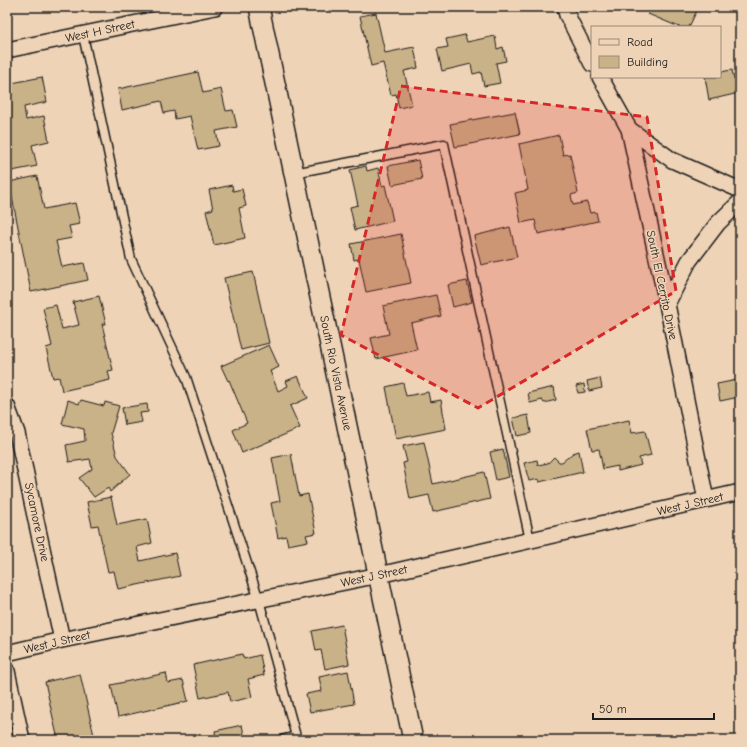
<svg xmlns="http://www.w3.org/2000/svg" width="747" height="747" font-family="'Comic Neue',sans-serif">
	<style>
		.building { fill: #cab288; stroke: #1c1c1c }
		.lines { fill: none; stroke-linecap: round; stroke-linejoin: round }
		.service-casing { stroke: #1c1c1c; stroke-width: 11 }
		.minor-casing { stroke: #1c1c1c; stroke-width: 18 }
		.tertiary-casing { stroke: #1c1c1c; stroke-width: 22 }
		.service { stroke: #efd3b6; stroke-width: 8 }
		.minor { stroke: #efd3b6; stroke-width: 15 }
		.tertiary { stroke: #efd3b6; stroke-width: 19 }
		.marked { fill: #d62828; fill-opacity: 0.2; stroke: #d62828; stroke-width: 3; stroke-dasharray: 8 5; stroke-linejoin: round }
		.labels { text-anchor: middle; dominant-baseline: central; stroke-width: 3; stroke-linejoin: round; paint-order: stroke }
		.street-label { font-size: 12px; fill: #1c1c1c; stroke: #efd3b6 }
	</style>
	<rect width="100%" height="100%" fill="#efd3b6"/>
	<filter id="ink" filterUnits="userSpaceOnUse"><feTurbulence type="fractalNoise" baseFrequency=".025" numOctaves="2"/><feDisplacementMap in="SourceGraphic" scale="8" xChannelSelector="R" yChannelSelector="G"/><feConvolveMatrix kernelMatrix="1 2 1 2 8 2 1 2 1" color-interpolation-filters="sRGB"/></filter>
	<g filter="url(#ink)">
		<!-- building -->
		<path class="building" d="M646,7H697L698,8L689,27H679L648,14Z
			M376,13L385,53L414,47L418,68L404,71L412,105L399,108L396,94L391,95L383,63L371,66L360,16Z
			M465,35L467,42L495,36L497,49L503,47L506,61L496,63L500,83L484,86L481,72L473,74L471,64L442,71L437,49L448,47L446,39Z
			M732,70L734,79L740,77V96L739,93L709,100L705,77H720V72Z
			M198,72L203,93L221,89L226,111L233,110L237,127L216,131L219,146L198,150L190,116L175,119L174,111L164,113L161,101L122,110L118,89Z
			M42,77L47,102L24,107L26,120L44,116L49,141L32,145L37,166L7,172V84Z
			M515,112L520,134L455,147L450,124Z
			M559,135L563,155L570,154L578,193L571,195L573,205L587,202L590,213L596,212L598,221L538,234L535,220L521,223L515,193L528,190L519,144Z
			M418,160L422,179L392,185L388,166Z
			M366,166L367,171L378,168L382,186L385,185L393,221L355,230L350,207L358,205L350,170Z
			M37,176L44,209L75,203L80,224L69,226L72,238L56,241L62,267L84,263L88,280L31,292L9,182Z
			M232,185L233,191L242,189L246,206L239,208L245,238L214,245L206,211L213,209L209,190Z
			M510,227L517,257L481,265L474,236Z
			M401,234L411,283L366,292L359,259L354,260L351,244Z
			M253,272L269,343L241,350L224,278Z
			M467,281L472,302L453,307L448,285Z
			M436,295L441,316L411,323L417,350L376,359L371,338L389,334L383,306Z
			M99,296L106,324H102L113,370L108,371L110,380L62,391L59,377L53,378L46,348L52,346L43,308L56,305L62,329L79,325L73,302Z
			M269,345L279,367L270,371L278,391L288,386L286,381L298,376L308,398L290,406L300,428L242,453L233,430L247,423L229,380L228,381L221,366Z
			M740,375V401L739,397L720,401L717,384L737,380L736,376Z
			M600,378L602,388L589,391L587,381Z
			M403,383L406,396L428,392L430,402L441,400L446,429L396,439L386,387Z
			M584,384L585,392L578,393L576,386Z
			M554,387L556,400L544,403L542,400L530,403L528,393Z
			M68,400L79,404L81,400L104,406L105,402L119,406L111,433L117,456L130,474L110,492L108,488L94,497L79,478L92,469L90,459L69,462L66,445L85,441L84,429L62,424Z
			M147,404L148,412L140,413L142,422L125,425L122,408Z
			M528,415L531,433L517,436L513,418Z
			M629,420L632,433L645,431L651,455L639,458L641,465L618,471V466L603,469L599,449L592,450L587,429Z
			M424,442L433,484L484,472L490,499L433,512L429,495L410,499L403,463L407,462L403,446Z
			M503,449L509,477L496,480L490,452Z
			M579,451L583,472L539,482V479L529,481L524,463L537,460L538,465L548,463L554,457L559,462H562L573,453Z
			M291,454L299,496L308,494L316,533L306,535L308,541L288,545L286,536L278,538L271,503L280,501L272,458Z
			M111,497L117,525L147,519L152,543L137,547L140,561L175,553L180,576L118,589L114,571L108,572L98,525L92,526L87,502Z
			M342,625L349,664L325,669L321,650L316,651L312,631Z
			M242,654L244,659L260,655L264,675L248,679L252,697L230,702L228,692L200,698L193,665Z
			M348,671L354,704L310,712L306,694L322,691L319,677Z
			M166,673L168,683L183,680L188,701L118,717L111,685Z
			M80,674L95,740H58L45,682Z
			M242,725L245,740H216L215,731Z"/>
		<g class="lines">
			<defs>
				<path id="service" d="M83,35L131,259L186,377L259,600L297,740
					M294,173L444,144L530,540
					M281,740L296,736"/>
				<path id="minor" d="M565,7L567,15L592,64
					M7,50L215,7
					M600,77L629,129L667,304L706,500
					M629,129L672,160L740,190
					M667,304L689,261L718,223L740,202
					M7,406L17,433L62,640
					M7,653L62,640L379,575L740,492
					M7,671L22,740"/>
				<path id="tertiary" d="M259,7L413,740"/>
			</defs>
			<!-- service casing -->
			<use href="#service" class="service-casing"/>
			<!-- minor casing -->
			<use href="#minor" class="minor-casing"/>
			<!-- tertiary casing -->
			<use href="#tertiary" class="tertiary-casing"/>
			<!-- service -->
			<use href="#service" class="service"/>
			<!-- minor -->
			<use href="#minor" class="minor"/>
			<!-- tertiary -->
			<use href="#tertiary" class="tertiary"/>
		</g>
	</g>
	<!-- marked area -->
	<path class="marked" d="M401,86L647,117L676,291L478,408L341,335Z"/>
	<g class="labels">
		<!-- street labels -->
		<g class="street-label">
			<text transform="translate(100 31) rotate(-12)">West H Street</text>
			<text transform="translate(662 285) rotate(78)">South El Cerrito Drive</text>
			<text transform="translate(336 373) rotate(78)">South Rio Vista Avenue</text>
			<text transform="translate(690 504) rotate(-13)">West J Street</text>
			<text transform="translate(37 522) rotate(78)">Sycamore Drive</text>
			<text transform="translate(374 576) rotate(-12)">West J Street</text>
			<text transform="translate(57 642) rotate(-13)">West J Street</text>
		</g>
	</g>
	<!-- margin -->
	<rect width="747" height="747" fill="none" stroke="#efd3b6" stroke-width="24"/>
	<rect x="12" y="12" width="723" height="723" fill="none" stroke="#1c1c1c" stroke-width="1.5" filter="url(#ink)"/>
	<!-- legend -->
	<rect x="591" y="26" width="130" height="52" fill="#efd3b6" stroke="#9b8a78"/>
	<rect x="599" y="39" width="20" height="6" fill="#efd3b6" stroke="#9b8a78"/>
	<text x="627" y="46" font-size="12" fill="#1c1c1c">Road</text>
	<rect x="599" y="56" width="20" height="12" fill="#cab288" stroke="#9b8a78"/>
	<text x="627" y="66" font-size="12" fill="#1c1c1c">Building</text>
	<!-- scale -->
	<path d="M593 713v6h121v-6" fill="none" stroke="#1c1c1c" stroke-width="2"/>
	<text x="599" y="713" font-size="12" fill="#1c1c1c" stroke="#efd3b6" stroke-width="3" paint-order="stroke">50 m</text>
</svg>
